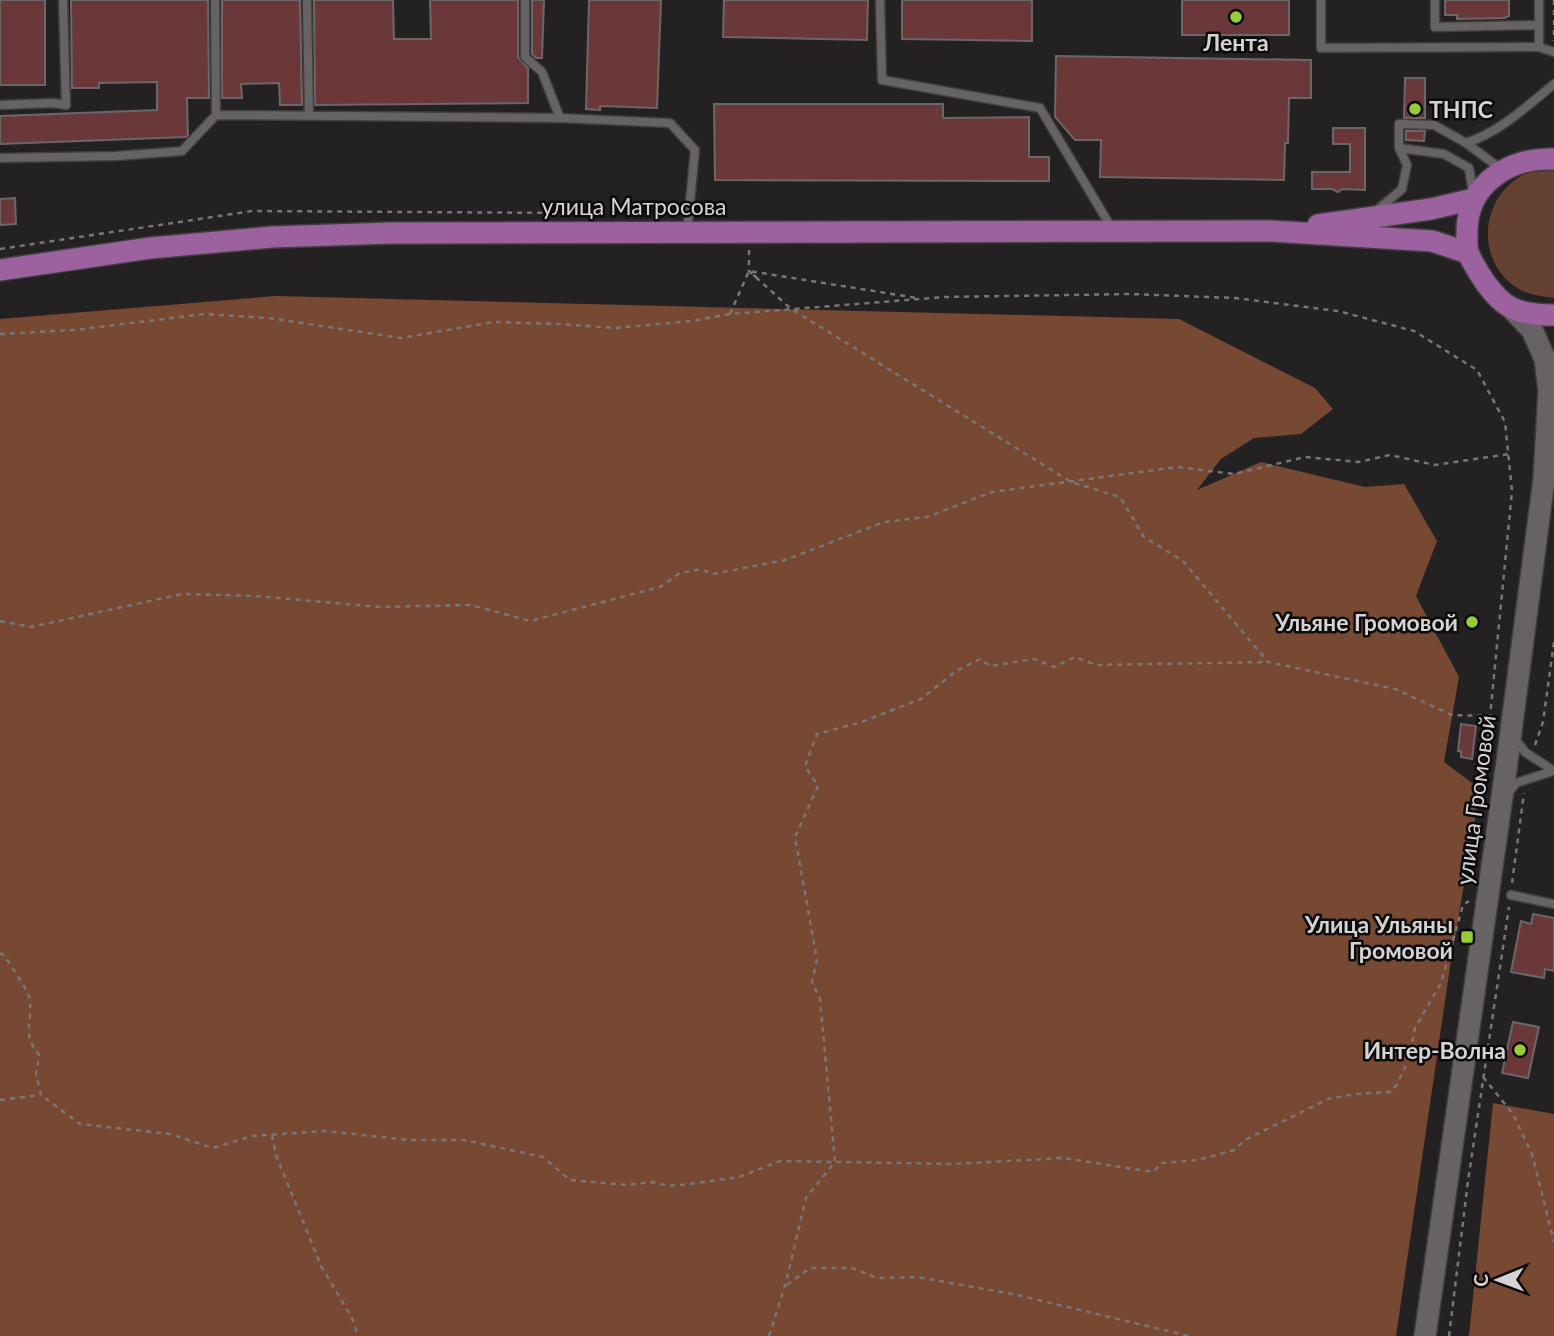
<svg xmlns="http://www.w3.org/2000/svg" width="1554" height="1336" font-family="Lato,sans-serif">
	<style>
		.green { fill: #644131 }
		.forest { fill: #774832 }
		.building { fill: #6b383a; stroke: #6c6767; stroke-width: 2 }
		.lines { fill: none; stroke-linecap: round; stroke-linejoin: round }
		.lane-casing { stroke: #413e40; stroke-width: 11 }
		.secondary-casing { stroke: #413e40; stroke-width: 24 }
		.primary-casing { stroke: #413e40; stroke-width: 24 }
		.path { stroke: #797677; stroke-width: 2.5; stroke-dasharray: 5 5; stroke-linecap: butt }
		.lane { stroke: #676264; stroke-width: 8 }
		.secondary { stroke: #676264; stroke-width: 21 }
		.primary { stroke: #9b629f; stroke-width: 21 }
		.poi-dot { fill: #98cb36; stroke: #0c0b0b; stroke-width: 2.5 }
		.labels { text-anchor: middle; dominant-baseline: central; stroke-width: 5; stroke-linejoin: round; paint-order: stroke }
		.poi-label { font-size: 23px; font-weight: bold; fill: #d6d3d4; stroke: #0c0b0b; text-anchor: end }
		.street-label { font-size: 23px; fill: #d6d3d4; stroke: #0c0b0b }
	</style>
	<rect width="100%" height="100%" fill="#242122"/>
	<!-- green -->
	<path class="green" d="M1547,168L1554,169V298C1538,296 1522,294 1509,282C1476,252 1483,198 1521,176C1528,172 1539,170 1547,168Z"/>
	<!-- forest -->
	<path class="forest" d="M276,296L1179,319L1315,388L1333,409L1301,434L1254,438L1221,459L1197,490L1261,462L1365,487L1404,484L1437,541L1416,596L1459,677L1444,762L1480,789L1450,967L1396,1336H0V319Z
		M1493,1103L1554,1114V1336H1469Z"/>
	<!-- building -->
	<path class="building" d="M0,0H45V85H0Z
		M71,0H208L209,98H187L188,135L186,137L0,144V116L157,110V82L99,83V88H72Z
		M222,0H300L302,105H280L279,83L241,84L242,98H222Z
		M314,0H393L394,39H431L430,0H518V57L528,68V103L315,105Z
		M532,0H544L542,58H536L532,54Z
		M589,0H661L657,108L600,106V110L586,109Z
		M724,0H868L867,40L723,37Z
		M902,0H1032V41L902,39Z
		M1182,0H1289V35H1182Z
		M1445,0H1509V16L1504,18L1457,19V15H1445Z
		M1056,56L1311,60V98H1289L1288,143H1285L1284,180L1100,177L1101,140H1075L1055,117Z
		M1405,78H1425V118H1404Z
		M714,104H943V118L1029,117V157H1049V181L715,180Z
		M1333,128H1365V190L1342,189L1338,192L1332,189H1312V172H1350V144H1333Z
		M1406,131H1425L1424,141L1406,140Z
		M15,198L16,224L0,225V199Z
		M1461,724L1476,726L1472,759L1461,757V751H1458Z
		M1533,914L1554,918V971L1545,969L1544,978L1511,972L1521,921L1531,924Z
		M1513,1022L1539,1027L1528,1078L1502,1073Z"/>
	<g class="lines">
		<defs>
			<path id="lane" d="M307,0L309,116
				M525,0V57L542,72L560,118L670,123L695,150L687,232
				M880,0L882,80L1040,108L1111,227
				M1321,0V48L1539,47L1554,52
				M1435,0V27L1539,25
				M1539,0V47
				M0,105L53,103L66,105L63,0
				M216,115L560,118
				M1466,143L1501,169
				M1399,148L1444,154L1469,168L1473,193
				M0,158L117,156L182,151L216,115L215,0
				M1375,212L1402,189L1407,165L1399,148V124L1434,125L1466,143C1500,132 1527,106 1554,84
				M1515,739L1525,752L1554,771
				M1509,792L1516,783L1553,771
				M1511,895L1554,904"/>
			<path id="secondary" d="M1425,1336L1507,762L1544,479L1549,391L1545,359L1532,330L1511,308"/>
			<path id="primary" d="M1554,159C1510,157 1466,184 1467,233C1467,240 1466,248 1469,254C1471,261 1476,267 1479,273C1486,285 1499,302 1512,308C1524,314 1541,315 1554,315
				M1318,225L1431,209L1474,199
				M0,270L150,248L272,237L391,233L1271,231L1432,241L1468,253"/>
		</defs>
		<!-- lane casing -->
		<use href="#lane" class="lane-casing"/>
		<!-- secondary casing -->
		<use href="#secondary" class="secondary-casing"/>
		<!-- primary casing -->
		<use href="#primary" class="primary-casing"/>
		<!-- path -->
		<path class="path" d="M1554,0V41
			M0,249L252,211L571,213
			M749,250V271
			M757,278L749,271L790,308L1071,482L1120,497L1144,537L1183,561L1268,662L1395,689L1452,715L1491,716
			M730,314L749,271L917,298
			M0,334L75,330L204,314L268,318L401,338L494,322L559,324L615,328L692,321L730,314L945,297L1130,294L1235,298L1338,311L1414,331L1477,370L1505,422L1512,491L1482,799
			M0,621L31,627L182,594L256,596L380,607L471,605L530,621L660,587L680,573L700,569L713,574L785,560L884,522L927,517L992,492L1177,467L1234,474L1305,457L1358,462L1390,455L1435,465L1509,454
			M1535,745L1543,722L1554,642
			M1512,883L1524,793
			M0,953L5,956C11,967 29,990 30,1001C32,1025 22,1034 39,1055L36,1074L41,1095L80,1124L170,1134L213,1148L252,1136L325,1131L409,1140H464L543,1157L570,1180L626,1185L653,1182L668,1186L690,1184L739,1177L780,1161L953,1164L1063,1158L1153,1172L1162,1163L1198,1160L1234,1150L1245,1140L1328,1099L1355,1094L1390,1092L1396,1086L1409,1059L1415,1028L1441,983L1463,905L1469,901
			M1483,1077L1513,1114L1532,1154L1554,1242
			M0,1100L41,1095
			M272,1135L276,1155L321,1266L352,1318L358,1336
			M787,1285L810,1268H852L877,1278L917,1277L1013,1294L1189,1336
			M769,1336L785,1286L806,1198L835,1162L820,999L812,982L817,960L795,837L818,786L805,766L817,734L862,722L921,699L956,671L980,659L990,666L1034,659L1054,667L1075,657L1096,665L1268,662
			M1449,1336L1468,1181L1509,907"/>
		<!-- lane -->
		<use href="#lane" class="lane"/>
		<!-- secondary -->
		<use href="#secondary" class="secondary"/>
		<!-- primary -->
		<use href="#primary" class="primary"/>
	</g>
	<!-- markers -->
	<g class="poi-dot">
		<circle cx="1236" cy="17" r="7"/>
		<circle cx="1415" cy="109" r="7"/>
		<circle cx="1472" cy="622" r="7"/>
		<rect x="1460" y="930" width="14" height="14" rx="3.5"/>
		<circle cx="1520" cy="1050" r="7"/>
	</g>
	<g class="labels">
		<!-- poi labels -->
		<g class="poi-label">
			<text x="1236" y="42" text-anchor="middle">Лента</text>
			<text x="1429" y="109" text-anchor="start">ТНПС</text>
			<text x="1458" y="622">Ульяне Громовой</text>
			<text x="1453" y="924">Улица Ульяны<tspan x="1453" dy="26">Громовой</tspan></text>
			<text x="1506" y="1050">Интер-Волна</text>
		</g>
		<!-- street labels -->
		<g class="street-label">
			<text x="634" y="206">улица Матросова</text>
			<text transform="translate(1475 800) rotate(-82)">улица Громовой</text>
		</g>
	</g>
	<!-- north arrow -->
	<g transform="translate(1498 1280) rotate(269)" stroke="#0c0b0b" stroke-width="5" paint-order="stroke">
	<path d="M0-5L12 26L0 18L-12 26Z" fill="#d6d3d4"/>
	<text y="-10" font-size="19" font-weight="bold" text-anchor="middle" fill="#d6d3d4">С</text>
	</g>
</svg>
